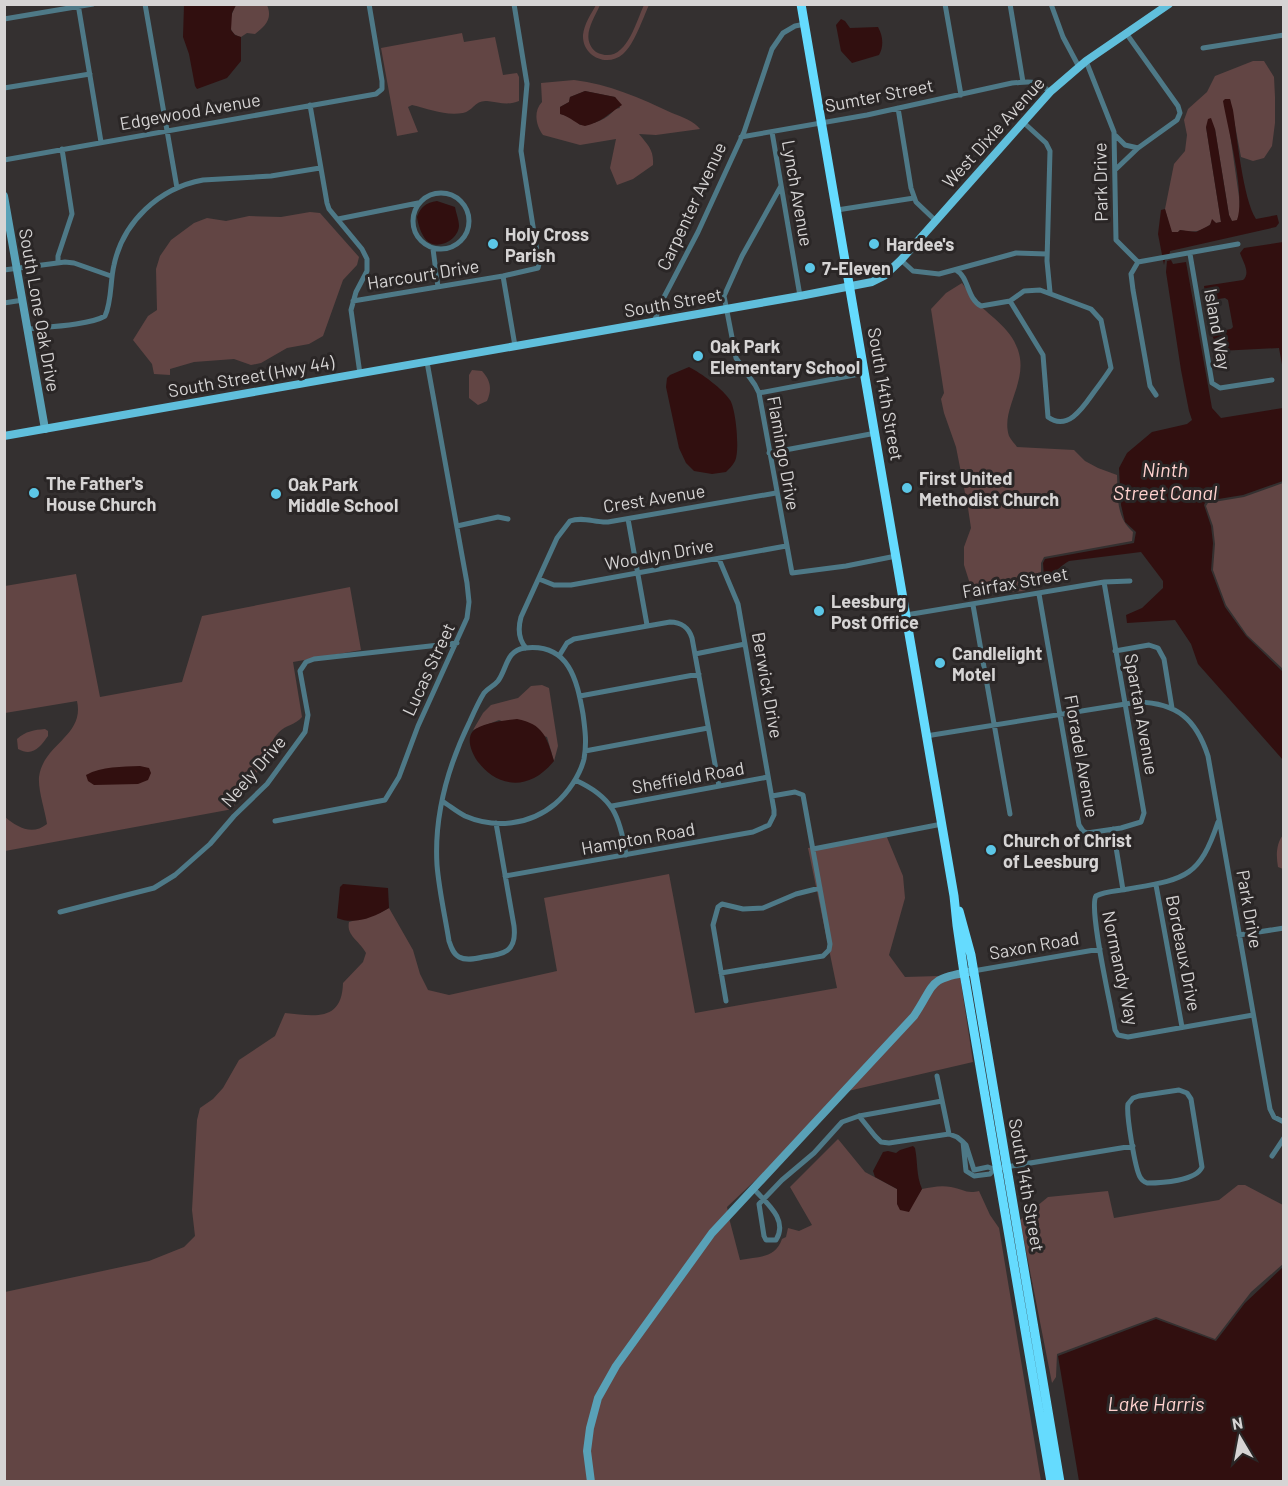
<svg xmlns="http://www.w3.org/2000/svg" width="1288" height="1486" font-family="Barlow,sans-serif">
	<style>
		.green { fill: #624544; fill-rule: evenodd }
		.water { fill: #310f0f }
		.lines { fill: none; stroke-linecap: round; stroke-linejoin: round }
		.street { stroke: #4e7987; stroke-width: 5 }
		.secondary { stroke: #59a1b7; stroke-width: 8 }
		.primary { stroke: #60bfdc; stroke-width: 8 }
		.highway { stroke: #65dbfe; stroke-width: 9 }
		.poi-dot { fill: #5cc7e7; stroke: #2a2626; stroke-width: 2 }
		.labels { text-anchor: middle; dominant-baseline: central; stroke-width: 6; stroke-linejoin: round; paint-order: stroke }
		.street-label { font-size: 18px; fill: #d6d4d4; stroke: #2a2626 }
		.poi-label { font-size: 18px; font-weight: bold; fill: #d6d4d4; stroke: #2a2626; text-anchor: start }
		.water-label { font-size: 20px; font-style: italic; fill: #ffd1ce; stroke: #2a2626 }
	</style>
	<rect width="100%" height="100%" fill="#343030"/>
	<!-- green -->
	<path class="green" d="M236,5H267C273,19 265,26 255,34L247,33L241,37C225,33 230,16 236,5Z
		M596,5H600C593,21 580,38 596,52C625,67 635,24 644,5H649C643,18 634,45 623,54C607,68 582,56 583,35C584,24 591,14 596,5Z
		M462,33L464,42L495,37L503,75L517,73L519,77V101C507,106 499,102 487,101C475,100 473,111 463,113C445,116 429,109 412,105L408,107L418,132L397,136L381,48Z
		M1253,61H1264L1274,77L1275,97V123L1272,146L1264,158L1253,161L1241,157L1230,99H1225L1239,197L1240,213L1237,221H1232L1229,215L1215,129L1206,127L1221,222L1216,223L1213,221C1205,232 1192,233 1180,230L1178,232H1171L1165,209L1174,164L1185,151L1187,135L1184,120L1188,109L1207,92L1215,76Z
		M574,80C609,84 640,98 672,113C682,117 694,121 700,129L656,135L639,134C648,145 654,150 653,165L633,179L617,185L610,168L616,139L580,145L543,135C536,126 533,111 542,102L541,83ZM585,91L615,97L620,108L615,109C608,119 593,125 580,125L573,118L561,114L560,107L569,102L570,97Z
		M310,212L320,213L359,257L357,265L343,280L323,336L309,344L287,348L261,363L251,365L234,359L194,362L170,369V375L154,374L152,364L133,340L148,316L157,310L156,269L160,256L171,240L194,223L207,218L226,221L249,216L281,217Z
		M962,283C966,288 969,294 973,298C988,316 1010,326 1018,350C1029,382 1000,409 1009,436C1011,440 1015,444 1017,447L1074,450L1085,461L1098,468L1117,475C1118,498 1116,517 1133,532L1132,541L1044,557L1041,563V573L1032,578L1025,591L994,593L982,591L970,584L964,565V547L971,528L968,508L956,447L944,413L941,399L944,393L931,309L946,293Z
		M472,370L482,371C491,381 492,389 487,401L478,405L469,398V375Z
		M1283,483V669L1247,635L1226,605L1213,570L1215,544L1213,526L1206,506L1208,503L1244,497Z
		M76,574L100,697L182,682L202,616L350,587L361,650L293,662L302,717C295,725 286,725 279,732C269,741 267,763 256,773C251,777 243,778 239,782C232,789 239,799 233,809L5,851V817C17,827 32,836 47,824C45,810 38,791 39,777C43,744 85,736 77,701L5,713V586Z
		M542,685L549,688L558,746L554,761L547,737L499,720L473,730L483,713L491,705L518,698L531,686Z
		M45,729L48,731V736C40,747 33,757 18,749L17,739C26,731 34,730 45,729Z
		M886,835L903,876L905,898L889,955L905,977L939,976L930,983L912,1014L766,1170L727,1207L728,1212L697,1248L591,1410L588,1481L5,1482V1292L149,1261L184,1247L195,1236L192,1210L197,1120L200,1108L213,1099L223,1088L239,1060L275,1036L285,1013C315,1016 342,1022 343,983L363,962L366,953C360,941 346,936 349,922L380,913L389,908L413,950L420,974L428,990L449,995L557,971L544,898L669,874L695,1013L837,988L808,848Z
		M1283,835V869L1278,867C1276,856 1276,844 1283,835Z
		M960,976L973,1062L848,1091L939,982Z
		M838,1139L865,1172L897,1189V1204L910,1208L922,1189C932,1187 941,1185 951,1187C963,1189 966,1194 979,1191L990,1215L999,1228L1041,1481L593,1482L590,1451L596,1412L610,1380L701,1252L729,1218L740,1260C759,1256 775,1259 782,1239L786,1237L788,1228L799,1231L812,1225L790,1187Z
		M1238,1185H1245L1283,1205V1264L1251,1292L1215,1339L1156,1317L1057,1354L1056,1377L1052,1383L1020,1220L1048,1197L1108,1191L1114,1218L1219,1200Z"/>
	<!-- water -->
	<path class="water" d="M184,5H236L232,13L231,30L235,35L241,37V61L227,78L197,89L195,86L189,54L183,37Z
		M841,19L845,21L850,28L878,27C883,36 884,46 879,55L852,63L841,51L836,25Z
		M585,91L615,97L622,105C610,113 600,123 585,126C577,125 571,117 560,114V107L569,102L570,97Z
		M1225,99H1230L1233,110C1237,136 1243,199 1256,219L1277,215L1279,223L1276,227L1170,251L1169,258L1165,260L1164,265L1158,234L1161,210L1165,209L1172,232H1178L1180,230L1196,232L1210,225L1212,219L1216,223L1221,222L1206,127L1208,119L1211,118L1215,129L1229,215L1232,221L1237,220C1246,195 1228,130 1223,101Z
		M437,201L455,207C456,213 459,220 459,226C458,241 436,251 426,240C421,234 418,224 417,217C421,206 426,203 437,201Z
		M1283,242H1284L1283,370L1279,348L1219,351L1211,333L1231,329L1233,327L1228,300L1225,298L1206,301L1204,286L1243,280C1251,273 1243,262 1240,253L1244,248Z
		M1171,260L1173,264L1186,262L1212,408L1221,418L1283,408V481L1243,495L1206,501L1204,505L1211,526L1213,543L1211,570L1225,607L1246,636L1283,672V760L1198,664L1191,644L1175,620L1127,623L1126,615L1142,608L1163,588V581L1141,552L1069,561C1060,566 1054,575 1044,576L1043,563L1045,559L1134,543L1136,532L1125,522L1121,505L1119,468L1127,453L1152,432L1187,424L1192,420L1189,411L1181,370L1166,272L1167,261Z
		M689,367C701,373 723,389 730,400C736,409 740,451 735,461C733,465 729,469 726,472L712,474L694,471L686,463L679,448L666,387L667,378L670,375Z
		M517,719C543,724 547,737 554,761C508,817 456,749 473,731C481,723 505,720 517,719Z
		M140,766L149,768L151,773L148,780L138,784L94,785L88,781L86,775C102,766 122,767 140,766Z
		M343,884L388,888L389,908C373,918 354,925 337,918L340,887Z
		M913,1146L915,1148C918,1163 916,1175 922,1189L909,1212L900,1210L897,1204V1189L875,1177L873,1171L883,1152L888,1151L896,1153L900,1150Z
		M1283,1267V1481H1079L1058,1356L1156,1319L1216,1341L1245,1303Z"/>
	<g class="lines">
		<!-- street -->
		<path class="street" d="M78,4L101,142
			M145,4L177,188
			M945,4L961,95
			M1010,4L1023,82
			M1051,4L1063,37L1079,67
			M4,19L93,4
			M1203,48L1284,35
			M1086,61L1114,132L1116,240L1138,262
			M4,88L90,74
			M310,105L327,203L329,209L362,249L367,259V271L356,292L351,310L360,374
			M898,108L911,188L916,202L936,221
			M1023,122L1046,143L1050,151L1047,261L1050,292
			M772,132L800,296
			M1116,136L1125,145L1138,148L1177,120L1180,113L1178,106L1126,33
			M741,137L867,115L1012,83C1030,82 1036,79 1050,92
			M4,160L376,94L382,89V81L369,4
			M1115,170L1138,148
			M781,186L742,256L724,296L736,358L755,385L759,393L792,573L846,566L896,556
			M413 221a28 28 0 1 1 56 0a28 28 0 1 1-56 0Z
			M837,210L914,198
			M338,219L418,203
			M433,249L438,287
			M1190,254L1212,383L1220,388L1272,380
			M901,260L913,271L939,274L1016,253L1047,254
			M58,262V256L72,214L62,149
			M1138,262L1131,274L1133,290L1150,386L1156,395
			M1138,262L1238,244
			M4,270L65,262L74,263L111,276
			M956,270C969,277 967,299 981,306L1010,301L1024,291L1040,290L1091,309L1101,320L1111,368C1106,376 1100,384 1094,392C1084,406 1068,432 1048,417L1043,355L1010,301
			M503,276L515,346
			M353,301L503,276L538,268L539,264L521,151L527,84L514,4
			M4,303L23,300
			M654,322L663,299L698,232L744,132L772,49L783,33L795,26L805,24
			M28,329C47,327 90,325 105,316C112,301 110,281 114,265C123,222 159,188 203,180L271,176L320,168
			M759,393L865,373
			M769,453L876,433
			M628,519L647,625
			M457,526L498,517L508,519
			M539,579L554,585H571L786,546
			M1039,594L1079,825L1083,831L1087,833L1121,828L1141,822L1144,813L1104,582
			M973,605L1010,814
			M906,615L1104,582L1130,581
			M526,648C518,639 518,628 521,617L557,538L570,521C583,516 595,523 608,522L776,493
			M1115,651L1149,645L1158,648L1164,659L1172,708
			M695,654L745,644
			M559,656L567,643L574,639L670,622C681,622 689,628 692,638L719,786
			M580,696L699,674
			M926,736L1138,702C1177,703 1196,719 1208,756L1270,1109L1274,1117L1284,1122
			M585,751L708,728
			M575,780C613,797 620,816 626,855
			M442,801C450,806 457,812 465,816C495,829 530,825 555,804C568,793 580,775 584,759C587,743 585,729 583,714C577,680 569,643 525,648C506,650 507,669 498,681C494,686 488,688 484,693C479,701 474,712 470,721C448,766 434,815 437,865C439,890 445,916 449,941C451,947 453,954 459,957C466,961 475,959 483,957C504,954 517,952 514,926L496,823
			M612,806L768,777
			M275,821L385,800L399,777L418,726L467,618L469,602L467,583L427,362
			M1218,822C1199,879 1184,879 1128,889C1118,891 1105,891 1096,896C1088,908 1112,1010 1115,1030L1118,1035L1128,1037L1253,1015
			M1113,829L1123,890
			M813,849L942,824
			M505,876L753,832L769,825L774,815V810L738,604L719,559
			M1156,885L1182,1027
			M60,912L154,888L175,875L210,844L234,816L267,784L305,732L308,715L300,671L306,662L314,659L457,643
			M1239,935L1284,928
			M973,971L1100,949
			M721,973L823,956L829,950L830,944L803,795L795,792L772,796
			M726,1001L713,925L718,907L722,904L743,909L763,908L796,894L820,888
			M937,1076L949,1134
			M1179,1090L1187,1093L1191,1099L1202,1167C1196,1181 1162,1183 1147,1183C1144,1182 1142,1181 1140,1177C1135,1168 1126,1114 1128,1104L1133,1098L1139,1096Z
			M859,1116L875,1136L881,1142L889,1143L949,1134L957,1137L963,1142
			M1272,1156L1284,1138
			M994,1169L990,1174L974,1176L966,1171L963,1142L966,1145L974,1170L988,1167L994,1169L1133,1146
			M753,1188C765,1202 789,1219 776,1240H766L764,1236L759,1204L782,1180L814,1153L842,1122L859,1116L942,1101"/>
		<!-- secondary -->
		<path class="secondary" d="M4,196L45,429
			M591,1482L587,1451L590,1428L598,1398L616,1366L712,1233L914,1016C936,983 927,979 969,972"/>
		<!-- primary -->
		<path class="primary" d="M4,436L800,296L872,282L884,276L901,260L1050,92L1086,61L1169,4"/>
		<!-- highway -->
		<path class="highway" d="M801,4L954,896L957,925L964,973L1051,1482
			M959,911L971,955L1060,1482"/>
	</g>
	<!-- markers -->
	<g class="poi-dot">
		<circle cx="493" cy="244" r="6"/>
		<circle cx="874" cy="244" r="6"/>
		<circle cx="810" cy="268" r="6"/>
		<circle cx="698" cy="356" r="6"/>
		<circle cx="907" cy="488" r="6"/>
		<circle cx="34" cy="493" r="6"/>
		<circle cx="276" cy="494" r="6"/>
		<circle cx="819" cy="611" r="6"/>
		<circle cx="940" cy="663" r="6"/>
		<circle cx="991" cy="850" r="6"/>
	</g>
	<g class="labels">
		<!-- street labels -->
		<g class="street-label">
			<text transform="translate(879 95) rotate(-11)">Sumter Street</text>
			<text transform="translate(190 111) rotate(-10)">Edgewood Avenue</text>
			<text transform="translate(993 132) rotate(-48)">West Dixie Avenue</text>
			<text transform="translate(1100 182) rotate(-91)">Park Drive</text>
			<text transform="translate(798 193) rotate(80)">Lynch Avenue</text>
			<text transform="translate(691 206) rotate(-65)">Carpenter Avenue</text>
			<text transform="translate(423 274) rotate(-9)">Harcourt Drive</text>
			<text transform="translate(673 302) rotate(-10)">South Street</text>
			<text transform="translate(40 310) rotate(80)">South Lone Oak Drive</text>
			<text transform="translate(1218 329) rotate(80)">Island Way</text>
			<text transform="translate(251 376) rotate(-10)">South Street (Hwy 44)</text>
			<text transform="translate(886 394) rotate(80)">South 14th Street</text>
			<text transform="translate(784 453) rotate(80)">Flamingo Drive</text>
			<text transform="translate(654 498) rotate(-9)">Crest Avenue</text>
			<text transform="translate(659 554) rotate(-10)">Woodlyn Drive</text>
			<text transform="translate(1015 582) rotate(-10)">Fairfax Street</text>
			<text transform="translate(428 669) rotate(-65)">Lucas Street</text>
			<text transform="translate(768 685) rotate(80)">Berwick Drive</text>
			<text transform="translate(1142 714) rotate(80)">Spartan Avenue</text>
			<text transform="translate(1082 756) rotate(80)">Floradel Avenue</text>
			<text transform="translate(253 771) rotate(-49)">Neely Drive</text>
			<text transform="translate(688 777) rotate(-10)">Sheffield Road</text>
			<text transform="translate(638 838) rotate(-10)">Hampton Road</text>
			<text transform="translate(1250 909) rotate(80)">Park Drive</text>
			<text transform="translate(1034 945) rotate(-10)">Saxon Road</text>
			<text transform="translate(1184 953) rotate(79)">Bordeaux Drive</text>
			<text transform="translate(1121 968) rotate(78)">Normandy Way</text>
			<text transform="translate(1027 1185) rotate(80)">South 14th Street</text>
		</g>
		<!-- poi labels -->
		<g class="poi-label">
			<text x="505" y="234">Holy Cross<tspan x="505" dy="21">Parish</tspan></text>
			<text x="886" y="244">Hardee's</text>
			<text x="822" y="268">7-Eleven</text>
			<text x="710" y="346">Oak Park<tspan x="710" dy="21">Elementary School</tspan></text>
			<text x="919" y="478">First United<tspan x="919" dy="21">Methodist Church</tspan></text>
			<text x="46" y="483">The Father's<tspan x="46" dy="21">House Church</tspan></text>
			<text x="288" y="484">Oak Park<tspan x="288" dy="21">Middle School</tspan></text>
			<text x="831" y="601">Leesburg<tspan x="831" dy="21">Post Office</tspan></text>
			<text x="952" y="653">Candlelight<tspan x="952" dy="21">Motel</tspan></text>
			<text x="1003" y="840">Church of Christ<tspan x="1003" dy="21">of Leesburg</tspan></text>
		</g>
		<!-- water labels -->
		<g class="water-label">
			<text x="1165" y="469">Ninth<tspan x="1165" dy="23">Street Canal</tspan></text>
			<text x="1156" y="1403">Lake Harris</text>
		</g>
	</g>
	<!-- border -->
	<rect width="1288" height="1486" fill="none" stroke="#d6d4d4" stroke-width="12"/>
	<!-- north arrow -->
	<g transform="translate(1240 1438) rotate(350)" stroke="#2a2626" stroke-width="4.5" paint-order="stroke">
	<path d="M0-4.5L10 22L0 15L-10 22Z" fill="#d6d4d4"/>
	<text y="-9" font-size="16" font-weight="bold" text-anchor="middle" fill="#d6d4d4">N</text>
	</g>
</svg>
